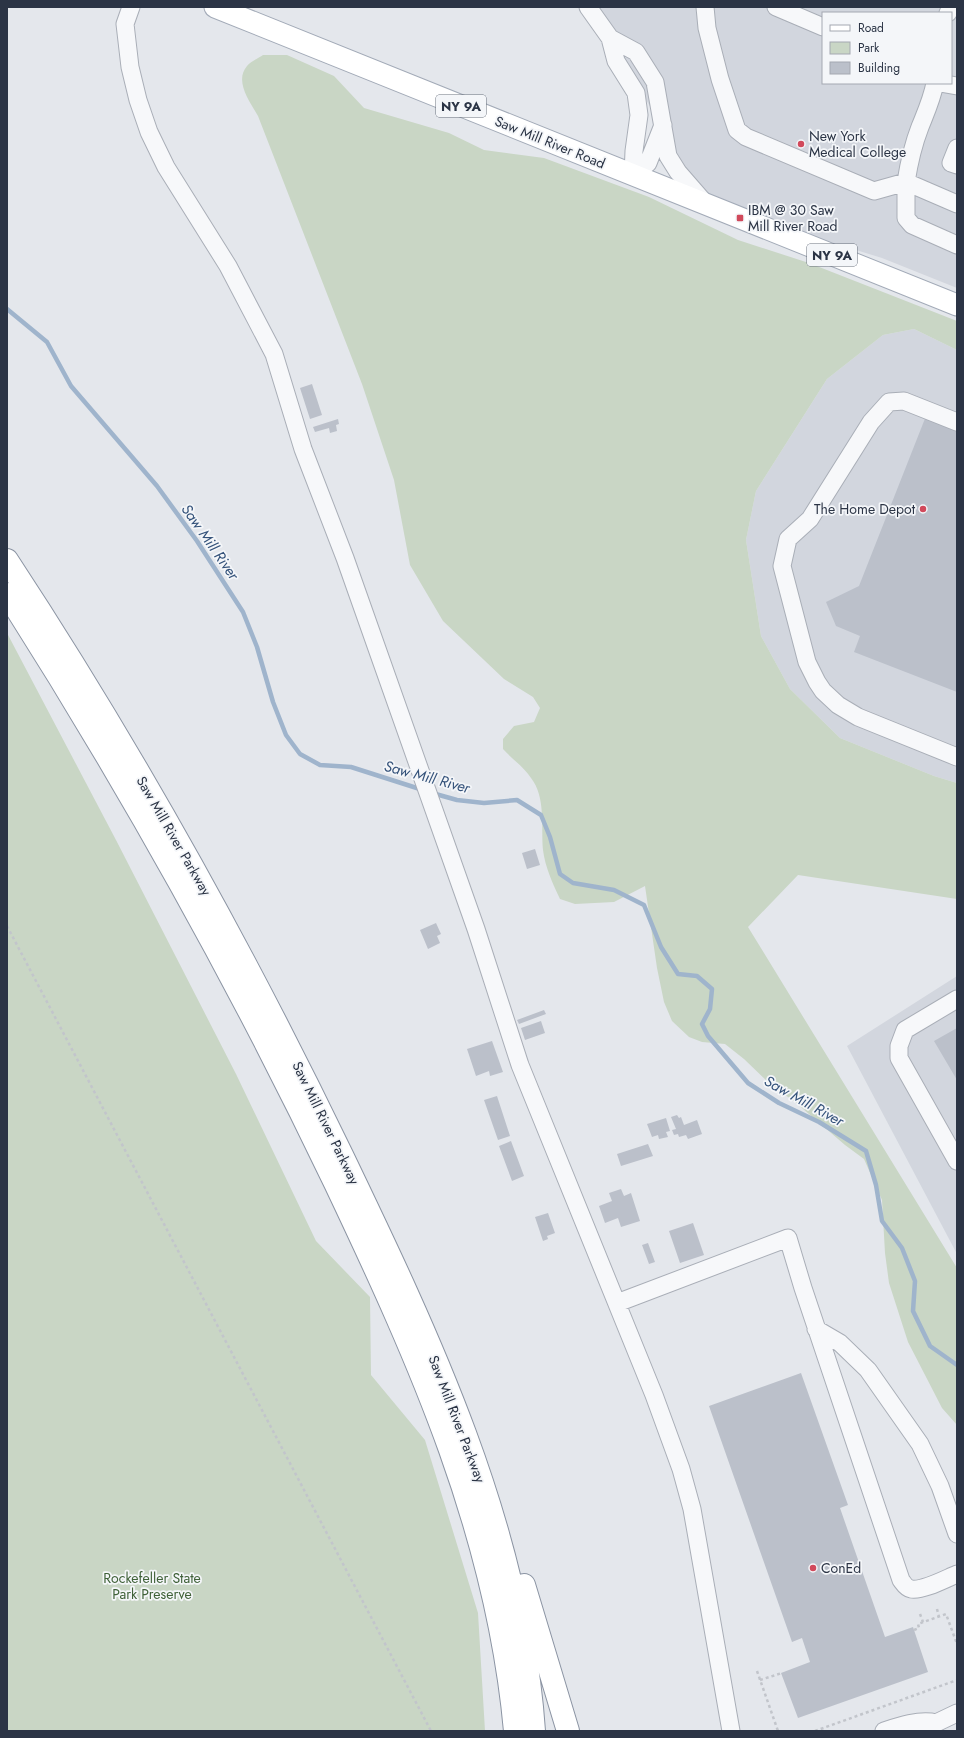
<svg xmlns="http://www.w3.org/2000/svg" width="964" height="1738" font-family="Jost,sans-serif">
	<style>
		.built { fill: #d2d6de; fill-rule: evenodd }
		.green { fill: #c9d6c5 }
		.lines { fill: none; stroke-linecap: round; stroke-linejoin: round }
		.stream { stroke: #9fb4cc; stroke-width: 4.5 }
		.building { fill: #bbc0ca }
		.minor-casing { stroke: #a9aeb7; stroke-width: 19 }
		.major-casing { stroke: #a3abb8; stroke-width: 23 }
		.highway-casing { stroke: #8b94a3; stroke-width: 24 }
		.path { stroke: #c2c5cb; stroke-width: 2.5; stroke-dasharray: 3 3; stroke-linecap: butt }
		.minor { stroke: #f7f8fa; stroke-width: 17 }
		.major { stroke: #fff; stroke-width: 21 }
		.highway { stroke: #fff; stroke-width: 22 }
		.poi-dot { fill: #d1495b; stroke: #f4f6f9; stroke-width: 1.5 }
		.labels { text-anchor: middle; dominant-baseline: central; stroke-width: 3.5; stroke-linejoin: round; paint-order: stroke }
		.shield { fill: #f4f6f9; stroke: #676e7b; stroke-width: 1 }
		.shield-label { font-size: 13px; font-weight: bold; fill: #2b3445 }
		.poi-label { font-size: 14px; fill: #2b3445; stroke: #f4f6f9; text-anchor: start }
		.street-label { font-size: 14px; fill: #2b3445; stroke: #f4f6f9 }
		.park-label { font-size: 14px; fill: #3f6138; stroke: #f4f6f9 }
		.water-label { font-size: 15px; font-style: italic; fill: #34527a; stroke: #f4f6f9 }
	</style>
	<rect width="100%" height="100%" fill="#e4e7ec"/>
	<!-- built -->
	<path class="built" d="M590,7H957V288L882,258L707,204L610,38ZM823,13H951V83H823Z
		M914,329L957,350V783L934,776L840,738L790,689L761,636L746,540L756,491L827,379L883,335Z
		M957,976V1254L847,1046Z"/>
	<!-- green -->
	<path class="green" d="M263,55H287L334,76L364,108L449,133L484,150L544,158L649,197L738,240L809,263L957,321V350L914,329L883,335L827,379L756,491L746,540L761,636L790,689L840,738L934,776L957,783V899L798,875L748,927L957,1268V1425L942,1408L908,1342L889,1283L885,1253L882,1200L864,1159L845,1145L795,1102L770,1084L744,1059L725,1044L702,1042L689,1037L672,1021L664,1002L657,968L645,886L614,902L575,904L560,899C553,884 545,867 543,850C541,827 546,797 531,778C524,767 512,759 503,749V739L514,726L534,722L540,708L533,697L504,679L443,621L410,565L394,480L362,384L258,116C250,102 234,81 247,66C251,61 259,58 263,55Z
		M7,633L116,840L236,1074L316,1241L370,1297L371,1375L425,1440L478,1613L485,1731H7Z"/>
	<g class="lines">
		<!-- stream -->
		<path class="stream" d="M7,309L47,342L71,386L157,486L197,541L243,612L257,647L273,702L286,735L300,754L320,765L351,767L423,790
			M432,793L457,800L484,803L517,800L541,815L550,837L560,874L573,883L614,890L644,905L661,947L678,974L697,976L712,989L710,1009L702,1024L708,1036L748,1083L779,1103L819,1122L866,1151L876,1185L882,1221L902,1248L915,1281L913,1311L930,1346L957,1365"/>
	</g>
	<!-- building -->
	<path class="building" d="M312,384L322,415L310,419L300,388Z
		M926,416L957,428V692L854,652L860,636L836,626L826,602L859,586Z
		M338,419L339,424L336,425L337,431L330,433L329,428L315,432L313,427Z
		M535,849L540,865L527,869L522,853Z
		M436,923L441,934L437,936L440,943L428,949L420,930Z
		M544,1010L546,1014L519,1024L517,1020Z
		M541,1021L545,1033L525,1040L521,1028Z
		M957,1028V1080L934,1041Z
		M492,1041L503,1072L490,1076L489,1071L476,1076L467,1049Z
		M497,1096L510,1136L498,1140L484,1100Z
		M677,1115L679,1118L681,1117L684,1125L697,1120L702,1134L688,1139L686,1135L679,1137L678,1134L674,1135L672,1130L676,1129L671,1117Z
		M666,1118L670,1131L666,1132L668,1137L659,1139L658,1135L652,1137L647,1124Z
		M511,1141L524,1176L512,1181L499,1146Z
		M648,1144L653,1156L621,1166L617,1154Z
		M621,1189L624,1196L631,1193L640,1221L621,1227L618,1218L605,1223L599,1206L612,1201L609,1193Z
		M548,1213L555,1233L547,1236L548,1239L543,1241L535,1217Z
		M693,1223L704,1255L680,1263L669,1231Z
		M648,1243L655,1262L649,1264L642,1245Z
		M801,1373L848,1505L840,1508L885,1637L913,1627L928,1672L798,1718L781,1673L810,1662L802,1638L792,1642L709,1406Z"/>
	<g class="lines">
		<defs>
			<path id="minor" d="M131,7L125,24L130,67L138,100L149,132L166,167L228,266L274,354L303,449L345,558L476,929L520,1065L654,1395L681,1469L692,1509L731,1731
				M588,7L610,38L616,61L636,93L639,115L634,151L633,175
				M705,7L707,28L720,79L737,130L746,137L874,191L906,182V218L912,225L957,245
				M776,7L823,27
				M948,13L951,7
				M610,38L636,52L655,82L668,156L678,172L705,203
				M935,83C932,99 926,112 920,127C913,145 909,163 906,182L957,204
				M940,83L957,86
				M957,148L951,163L957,165
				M633,175L648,163L663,125
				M957,422L904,401L889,402L871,422L810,519L788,539L782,566L807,662L817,682L823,691L838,705L858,717L957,757
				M957,999L905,1030L899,1046V1058L957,1161
				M617,1303L788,1238L803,1288L901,1580C904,1584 906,1588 911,1589C923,1591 945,1579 957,1574
				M816,1329L840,1343L868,1370L920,1444L940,1486L957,1534
				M884,1731C899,1726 920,1719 936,1723
				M931,1731L936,1723L957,1713"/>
			<path id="major" d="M215,7L957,305"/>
			<path id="highway" d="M7,560C132,750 243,950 342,1155C429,1336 520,1527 534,1731
				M7,594C128,784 238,980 335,1183C419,1360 497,1533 515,1731
				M524,1585L568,1731"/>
		</defs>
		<!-- minor casing -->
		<use href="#minor" class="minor-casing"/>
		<!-- major casing -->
		<use href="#major" class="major-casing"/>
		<!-- highway casing -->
		<use href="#highway" class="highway-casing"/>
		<!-- path -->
		<path class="path" d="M7,926L431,1731
			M937,1609L939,1617
			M920,1614L923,1622
			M914,1630L919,1628L918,1624L946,1614L957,1644
			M757,1671L778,1731
			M760,1680L782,1673
			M815,1731L957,1680"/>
		<!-- minor -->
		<use href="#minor" class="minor"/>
		<!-- major -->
		<use href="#major" class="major"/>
		<!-- highway -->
		<use href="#highway" class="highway"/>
	</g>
	<!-- markers -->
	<g class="poi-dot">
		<circle cx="801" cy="144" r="4"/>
		<rect x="736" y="214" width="8" height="8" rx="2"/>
		<circle cx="923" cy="509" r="4"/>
		<circle cx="813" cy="1568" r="4"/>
	</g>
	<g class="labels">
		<!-- shield labels -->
		<g class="shield">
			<rect x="436" y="95" width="50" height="22" rx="3"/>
			<rect x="807" y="244" width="50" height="22" rx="3"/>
		</g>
		<g class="shield-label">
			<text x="461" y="106">NY 9A</text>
			<text x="832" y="255">NY 9A</text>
		</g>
		<!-- poi labels -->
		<g class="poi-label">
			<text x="809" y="136">New York<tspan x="809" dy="16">Medical College</tspan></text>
			<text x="748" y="210">IBM @ 30 Saw<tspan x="748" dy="16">Mill River Road</tspan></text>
			<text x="915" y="509" text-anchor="end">The Home Depot</text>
			<text x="821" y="1568">ConEd</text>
		</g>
		<!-- street labels -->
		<g class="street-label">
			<text transform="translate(550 142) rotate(22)">Saw Mill River Road</text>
			<text transform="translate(174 836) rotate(60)">Saw Mill River Parkway</text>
			<text transform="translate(326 1123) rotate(64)">Saw Mill River Parkway</text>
			<text transform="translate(457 1419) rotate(69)">Saw Mill River Parkway</text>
		</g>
		<!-- park labels -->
		<g class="park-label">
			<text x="152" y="1578">Rockefeller State<tspan x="152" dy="16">Park Preserve</tspan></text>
		</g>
		<!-- water labels -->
		<g class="water-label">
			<text transform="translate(210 542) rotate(55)">Saw Mill River</text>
			<text transform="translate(427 777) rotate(15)">Saw Mill River</text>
			<text transform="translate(804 1101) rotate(29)">Saw Mill River</text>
		</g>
	</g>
	<!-- border -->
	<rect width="964" height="1738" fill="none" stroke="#2b3445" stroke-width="16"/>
	<!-- legend -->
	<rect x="822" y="12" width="130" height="72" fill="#f4f6f9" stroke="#a4a8b1"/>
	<rect x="830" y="25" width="20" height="6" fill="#ffffff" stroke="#a4a8b1"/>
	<text x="858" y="32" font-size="12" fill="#2b3445">Road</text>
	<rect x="830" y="42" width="20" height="12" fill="#c9d6c5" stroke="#a4a8b1"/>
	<text x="858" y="52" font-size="12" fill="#2b3445">Park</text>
	<rect x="830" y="62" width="20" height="12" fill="#bbc0ca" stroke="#a4a8b1"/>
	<text x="858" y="72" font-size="12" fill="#2b3445">Building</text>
</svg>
